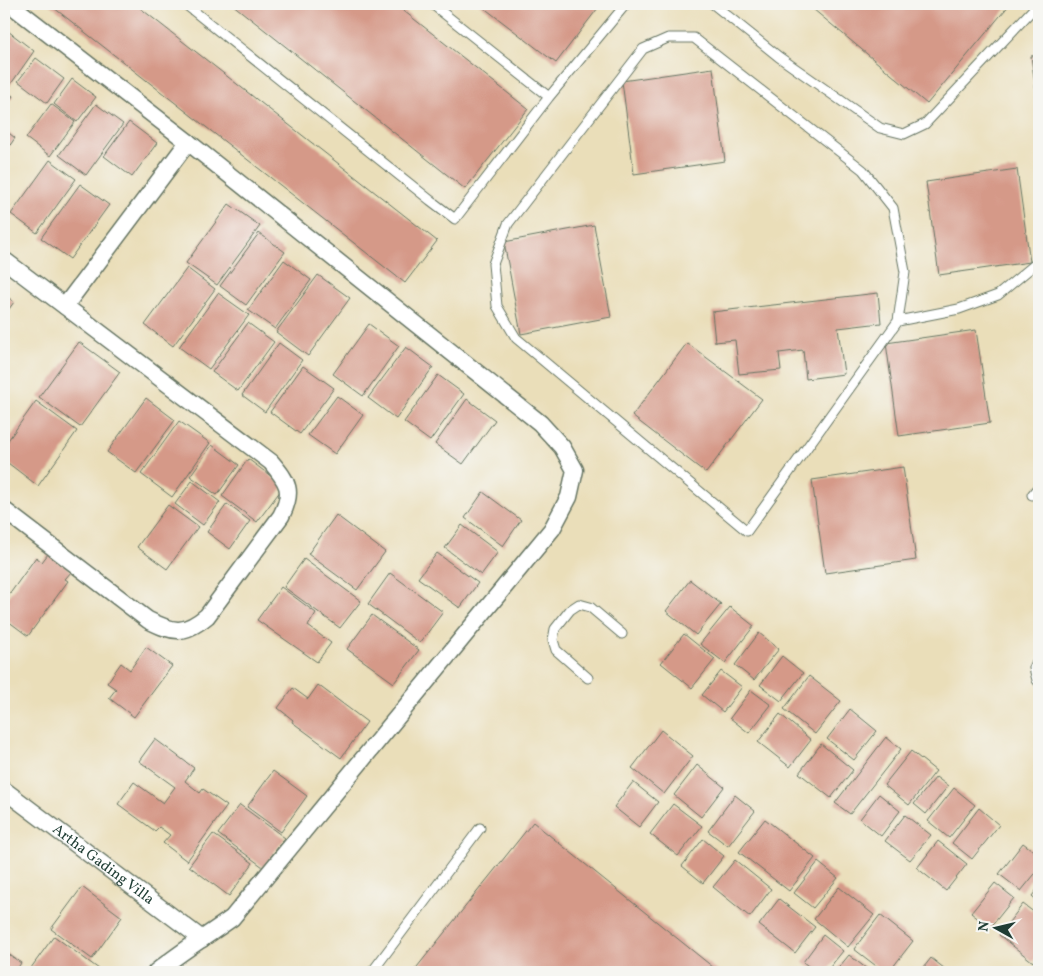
<svg xmlns="http://www.w3.org/2000/svg" width="1043" height="976" font-family="Vollkorn,serif">
	<style>
		.building { fill: #d59988 }
		.lines { fill: none; stroke-linecap: round; stroke-linejoin: round }
		.service-casing { stroke: #667563; stroke-width: 11 }
		.minor-casing { stroke: #667563; stroke-width: 19 }
		.service { stroke: #fff; stroke-width: 9 }
		.minor { stroke: #fff; stroke-width: 16 }
		.labels { text-anchor: middle; dominant-baseline: central; stroke-width: 4; stroke-linejoin: round; paint-order: stroke }
		.street-label { font-size: 15px; fill: #1f3d34; stroke: #f6f6f2 }
	</style>
	<rect width="100%" height="100%" fill="#f6f6f2"/>
	<filter id="ink" filterUnits="userSpaceOnUse"><feTurbulence type="fractalNoise" baseFrequency=".02" numOctaves="2"/><feDisplacementMap in="SourceGraphic" scale="10" xChannelSelector="R" yChannelSelector="G"/><feConvolveMatrix kernelMatrix="1 2 1 2 8 2 1 2 1" color-interpolation-filters="sRGB"/></filter>
	<filter id="wash" filterUnits="userSpaceOnUse"><feTurbulence type="fractalNoise" baseFrequency=".0096" numOctaves="4" result="noise"/><feDisplacementMap in="SourceGraphic" scale="20" xChannelSelector="R" yChannelSelector="G"/><feGaussianBlur stdDeviation="1.12" result="paint"/><feColorMatrix in="noise" values="0 0 0 0 0 0 0 0 0 0 0 0 0 0 0 0 0 1.4 0 .05"/><feComposite in="paint" operator="in"/></filter>
	<g filter="url(#wash)">
		<rect width="100%" height="100%" fill="#eadeb9"/>
		<g id="blocks">
			<!-- building -->
			<path class="building" d="M49,4H135L437,241L405,283Z
				M232,4H395L528,109L465,189Z
				M479,4H601L556,63Z
				M807,4H1010L927,104Z
				M4,28L34,51L6,91L13,96L4,108Z
				M1039,55V106H1038L1031,56Z
				M36,58L64,79L47,103L18,81Z
				M713,68L725,161L634,174L622,81Z
				M72,79L96,97L77,122L54,104Z
				M51,104L75,122L50,156L26,138Z
				M96,104L123,124L86,175L59,155Z
				M129,122L157,143L132,177L104,156Z
				M4,129L15,138L4,154Z
				M50,160L76,179L37,233L11,214Z
				M1017,169L1030,262L939,275L926,182Z
				M80,184L109,205L70,259L41,238Z
				M229,204L260,226L217,285L186,263Z
				M594,225L611,317L521,334L504,242Z
				M259,233L285,252L246,305L220,286Z
				M284,260L311,280L275,329L248,310Z
				M187,268L215,289L173,346L145,325Z
				M318,275L350,298L308,356L276,332Z
				M218,293L249,315L209,369L179,347Z
				M878,293L881,323L838,328L844,374L806,379L803,350L779,353L781,370L739,374L735,340L715,342L712,312Z
				M4,294L14,302L4,316Z
				M248,323L274,342L238,391L212,372Z
				M369,324L399,346L363,396L333,374Z
				M976,330L990,423L899,436L886,343Z
				M79,342L120,372L80,427L39,397Z
				M279,343L302,360L265,412L242,395Z
				M687,343L762,399L706,473L632,416Z
				M406,347L433,367L396,419L368,398Z
				M303,366L334,388L300,434L270,412Z
				M438,375L464,394L430,441L404,422Z
				M337,396L363,415L335,454L308,435Z
				M146,398L175,420L136,473L107,452Z
				M467,399L495,420L463,464L435,444Z
				M36,401L77,431L38,486L4,460V446Z
				M179,421L210,443L172,497L141,474Z
				M212,445L239,465L217,495L190,476Z
				M248,459L284,486L257,522L222,496Z
				M903,467L916,560L825,573L812,480Z
				M192,481L220,502L203,525L175,504Z
				M483,492L521,520L503,546L465,518Z
				M227,504L250,521L230,549L207,532Z
				M168,505L198,527L167,569L137,547Z
				M336,515L385,552L357,590L308,554Z
				M462,525L498,552L481,575L445,548Z
				M437,553L478,583L460,608L418,578Z
				M48,554L72,571L65,579L68,581L28,636L4,618V602L36,557L42,562Z
				M304,559L361,601L340,628L284,587Z
				M390,573L443,612L420,643L368,604Z
				M690,580L721,604L696,635L666,611Z
				M281,587L316,613L308,626L331,643L317,662L257,620Z
				M730,607L754,626L725,663L700,644Z
				M372,615L419,650L394,683L347,649Z
				M759,633L779,649L754,680L735,665Z
				M684,634L715,659L692,688L661,663Z
				M146,647L172,666L134,717L109,698L116,689L107,683L121,663L130,670Z
				M782,656L803,673L781,701L760,685Z
				M721,671L742,687L723,712L702,695Z
				M809,676L841,701L815,734L784,709Z
				M318,685L367,722L341,758L292,722L293,720L278,708L293,688L308,699Z
				M751,690L771,705L749,733L730,718Z
				M850,709L877,731L854,760L827,739Z
				M780,714L811,740L790,767L758,742Z
				M661,730L693,756L664,794L632,768Z
				M886,737L901,749L850,814L835,803Z
				M155,739L194,768L185,781L200,793L203,789L227,806L187,861L163,843L170,835L159,827L155,831L118,804L134,782L163,803L175,787L139,761Z
				M821,744L853,770L831,798L799,773Z
				M911,751L936,771L909,805L884,785Z
				M697,765L724,787L701,817L674,795Z
				M273,771L307,796L281,832L247,807Z
				M936,777L948,786L926,814L914,804Z
				M633,782L658,802L639,827L614,807Z
				M954,788L975,805L949,838L928,821Z
				M879,794L900,811L881,836L860,819Z
				M735,795L755,811L728,846L708,831Z
				M673,804L702,826L678,856L650,834Z
				M240,805L285,838L263,867L218,834Z
				M979,808L999,825L972,859L952,843Z
				M905,815L931,835L910,860L885,841Z
				M765,819L815,858L789,891L739,852Z
				M533,822L719,972H413Z
				M213,834L253,863L229,896L189,866Z
				M703,839L724,856L703,883L682,866Z
				M938,841L967,864L946,891L917,868Z
				M1023,843L1039,855V869L1021,891L999,874Z
				M735,860L771,889L750,917L713,887Z
				M818,862L838,878L813,908L794,893Z
				M995,883L1014,898L990,928L971,913Z
				M82,887L122,917L92,959L51,929Z
				M839,887L874,915L848,947L814,919Z
				M1039,887V902L1032,896Z
				M779,899L815,927L795,953L759,925Z
				M1023,904L1039,916V953L1033,962L999,935Z
				M880,915L913,941L889,972H884L854,949Z
				M823,935L843,951L826,972H816L803,962Z
				M54,936L103,972H28Z
				M4,951L21,963L15,972H4Z
				M849,955L871,972H835Z
				M931,958L949,972H920Z"/>
		</g>
	</g>
	<g filter="url(#ink)">
		<use href="#blocks" fill-opacity="0" stroke="#667563" stroke-width="1"/>
		<g class="lines">
			<defs>
				<path id="service" d="M185,4L430,200L455,219L549,97L626,4
					M432,4L549,97
					M713,4L779,57L880,128L904,134L925,124L1038,4
					M668,38H694L863,170L893,208L905,272L898,321L747,531L516,338L497,306L493,264L508,224L643,49Z
					M898,321L959,309L998,295L1039,261
					M1032,495L1039,486
					M1039,657L1034,668L1037,680L1039,682
					M588,678L556,650L553,640L555,629L570,610L579,604L590,607L622,634
					M372,972L480,828"/>
				<g id="minor">
					<path d="M10,4L188,142L540,423L562,447L575,470L569,497L552,529L232,918C207,936 180,952 156,972"/>
					<path d="M4,260L271,462C288,482 294,491 281,516L207,616C184,635 174,633 148,620L4,510"/>
					<path d="M65,306L188,142"/>
					<path id="s1" d="M4,790L202,939"/>
				</g>
			</defs>
			<!-- service casing -->
			<use href="#service" class="service-casing"/>
			<!-- minor casing -->
			<use href="#minor" class="minor-casing"/>
			<!-- service -->
			<use href="#service" class="service"/>
			<!-- minor -->
			<use href="#minor" class="minor"/>
		</g>
	</g>
	<g class="labels">
		<!-- street labels -->
		<g class="street-label">
			<text stroke="none"><textPath href="#s1" startOffset="124">Artha Gading Villa</textPath></text>
		</g>
	</g>
	<!-- margin -->
	<rect width="1043" height="976" fill="none" stroke="#f6f6f2" stroke-width="20"/>
	<!-- north arrow -->
	<g transform="translate(996 928) rotate(278)" stroke="#f6f6f2" stroke-width="4" paint-order="stroke">
	<path d="M0-4L9 19L0 12L-9 19Z" fill="#1f3d34"/>
	<text y="-8" font-size="14" font-weight="bold" text-anchor="middle" fill="#1f3d34">N</text>
	</g>
</svg>
